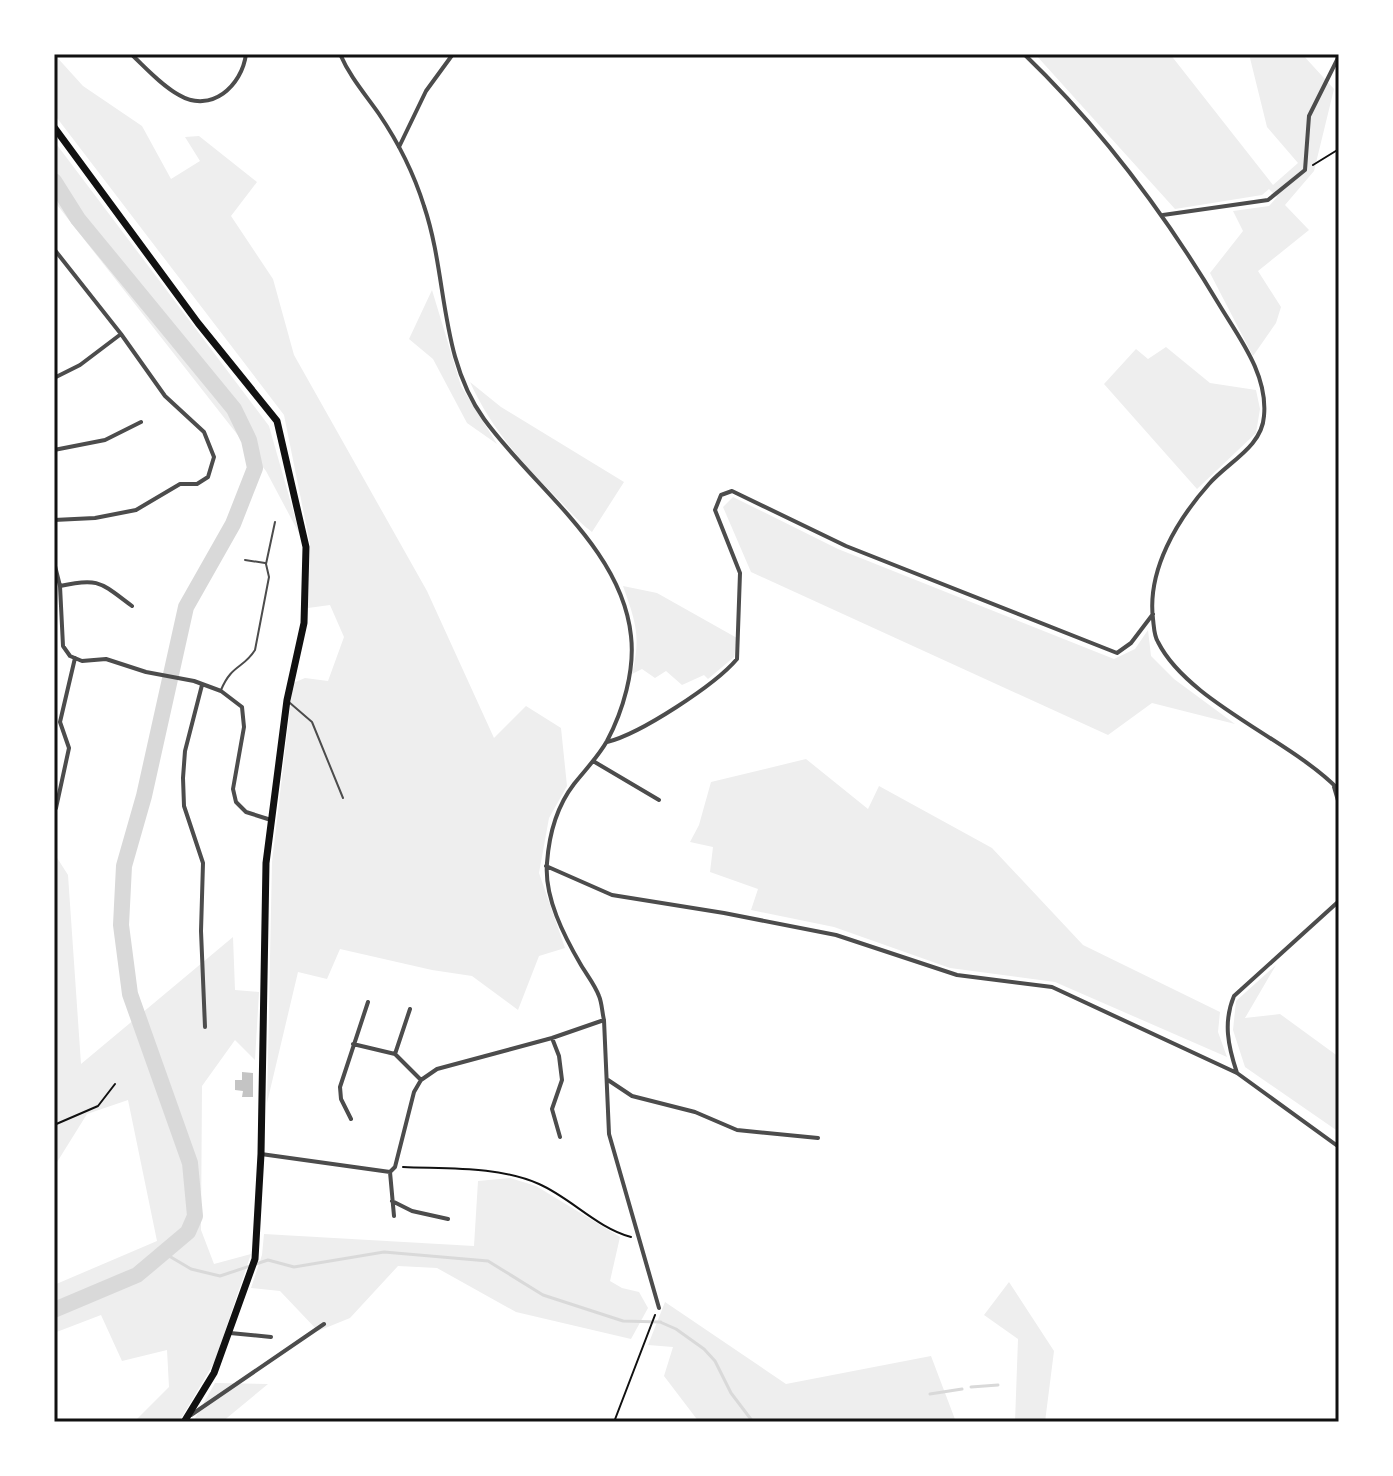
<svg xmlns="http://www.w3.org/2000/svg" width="1393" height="1476" font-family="'Open Sans',sans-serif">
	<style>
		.green { fill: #eee }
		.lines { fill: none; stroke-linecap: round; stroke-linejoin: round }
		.stream { stroke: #d9d9d9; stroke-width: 3 }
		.river { stroke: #d9d9d9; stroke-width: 16 }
		.building { fill: #c4c4c4 }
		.path { stroke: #111; stroke-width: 2 }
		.service { stroke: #4c4c4c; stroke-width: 2 }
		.minor { stroke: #4c4c4c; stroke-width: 4 }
		.primary { stroke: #111; stroke-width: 7 }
		.neatline { fill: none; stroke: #111; stroke-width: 3 }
	</style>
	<rect width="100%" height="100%" fill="#fff"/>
	<!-- green -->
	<path class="green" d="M54,54L83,86L142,126L171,179L200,161L185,137L199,136L257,182L231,216L273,279L294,355L427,591L494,738L526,706L561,728L567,786L549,818L539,873L565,948L539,956L518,1010L472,976L432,970L340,949L327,979L298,972L267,1103L272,862L293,683L305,678L328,681L344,637L330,605L308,608L310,544L284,415L54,114Z
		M1035,54H1170L1273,185L1298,163L1267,127L1249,54H1302L1334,89L1314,171L1285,205L1309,230L1258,271L1281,307L1276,323L1253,356L1210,273L1243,231L1233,211L1269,206L1277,197L1269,189L1262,195L1175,209Z
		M54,141L269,426L300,535L266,471L54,201Z
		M432,290L461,386L497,444L467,423L433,359L409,339Z
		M1166,347L1210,383L1256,390L1260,409L1256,433L1197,489L1104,384L1136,349L1148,359Z
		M470,382L501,407L624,482L592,532C578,522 569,510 556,497C521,462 491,428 470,382Z
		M733,497L838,549L1114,659L1135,649L1148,630L1151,656L1174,679L1235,724L1152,703L1108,735L751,572L723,507Z
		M623,586L657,593L737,638L734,657L708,679L704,675L682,685L666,671L655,678L642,669L632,674C641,636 636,623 623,586Z
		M806,759L868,809L879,786L992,848L1083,945L1220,1012L1218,1032L1227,1057L1055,982L950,968L834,927L751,910L758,889L710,872L713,847L690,842L699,825L711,782Z
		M54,853L68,875L81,1064L233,937L235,990L259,992L255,1060L235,1040L202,1086L201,1230L214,1264L251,1254L215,1361L179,1422H134L169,1387L167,1350L122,1361L101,1315L54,1333V1285L157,1241L128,1100L87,1114L54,1167Z
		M1276,965L1245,1018L1280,1014L1339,1057V1132L1245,1067L1233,1030L1236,1001Z
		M510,1178L536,1186L620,1237L610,1281L622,1288L639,1292L648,1308L631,1339L516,1312L437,1268L398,1266L350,1318L318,1331L280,1291L251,1288L262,1255L264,1234L474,1246L478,1181Z
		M1009,1282L1054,1351L1045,1422H1015L1018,1339L984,1315Z
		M665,1302L786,1384L931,1356L956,1422H699L664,1376L673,1347L648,1345Z
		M215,1383L268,1384L222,1422H193Z"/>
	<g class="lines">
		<!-- stream -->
		<path class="stream" d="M164,1253L191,1269L220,1276L268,1260L294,1267L384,1252L488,1261L543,1295L623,1321L661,1322
			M660,1322L676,1329L704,1349L715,1361L731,1393L753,1422
			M971,1387L998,1385
			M930,1394L962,1389"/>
		<!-- river -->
		<path class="river" d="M54,181L78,219L234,409L249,440L255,468L233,524L186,607L144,796L124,866L121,925L130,994L190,1163L195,1216L188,1232L137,1275L54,1310"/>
	</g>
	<!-- building -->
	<path class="building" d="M242,1072L253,1073V1097H242L243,1091L235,1090V1080H242Z"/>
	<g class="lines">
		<!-- path -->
		<path class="path" d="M1313,165L1339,149
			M54,1125L98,1106L115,1084
			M403,1167C446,1169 499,1166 539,1184C571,1198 597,1228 631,1237
			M614,1422L655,1315"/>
		<!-- service -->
		<path class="service" d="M245,560L265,563
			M221,690C232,664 243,669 255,650L269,577L266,564L275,522
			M290,703L312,722L343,798"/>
		<!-- minor -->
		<path class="minor" d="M131,54C146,68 161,85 179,95C211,114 242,86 246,54
			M1024,54C1102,129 1165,214 1220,306C1240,339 1268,375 1264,416C1262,447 1228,462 1209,484C1177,520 1147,570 1153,619C1154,627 1154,636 1158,642C1188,702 1291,740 1339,790
			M399,147L426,91L453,54
			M1163,215L1268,200L1305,170L1309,116L1339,56
			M54,249L121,334L165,396L204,432L214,457L208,477L197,484H180L136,510L95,518L54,520
			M54,378L80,365L121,334
			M54,450L105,440L141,422
			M54,562L60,586L63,646L70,656L82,661L106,659L146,672L194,681L221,691L242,707L244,727L233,789L236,802L246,812L271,820
			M60,586C99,577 101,583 132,606
			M202,685L185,751L183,778L184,806L203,863L201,931L205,1027
			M607,742C640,734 715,685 737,659L740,573L715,510L721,495L732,491L846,546L1117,653L1131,643L1153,614
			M593,761L659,800
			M1334,787L1339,804
			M56,808L69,748L60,722L75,658
			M546,866L612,895L724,913L836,935L957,975L1052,987L1237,1073L1339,1147
			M604,1020L609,1134L659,1308
			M552,1038L559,1056L562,1080L552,1109L560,1137
			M353,1044L395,1054L421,1080
			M395,1054L410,1009
			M1237,1073C1228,1046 1223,1022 1234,996L1339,901
			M608,1080L632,1096L695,1112L737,1130L818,1138
			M351,1119L341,1099L340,1087L368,1002
			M261,1154L390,1172L395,1167L414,1092L421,1080L437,1069L552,1038L604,1020C602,1012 602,1003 599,996C595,985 587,975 581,965C564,936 544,897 547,863C549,835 557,806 574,784C585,770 598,757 607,741C623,711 635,670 631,636C622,548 533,487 484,419C439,357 448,277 424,206C414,174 398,142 379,114C365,94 350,77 340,54
			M390,1172L394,1216
			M392,1201L412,1211L448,1219
			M230,1333L271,1337
			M191,1415L324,1324"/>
		<!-- primary -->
		<path class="primary" d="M54,127L198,323L277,421L306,547L304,623L287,700L266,863L261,1154L255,1259L214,1373L184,1422"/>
	</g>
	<!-- border -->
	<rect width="1393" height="1476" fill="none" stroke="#ffffff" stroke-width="112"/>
	<rect x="56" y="56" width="1281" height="1364" class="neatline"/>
</svg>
